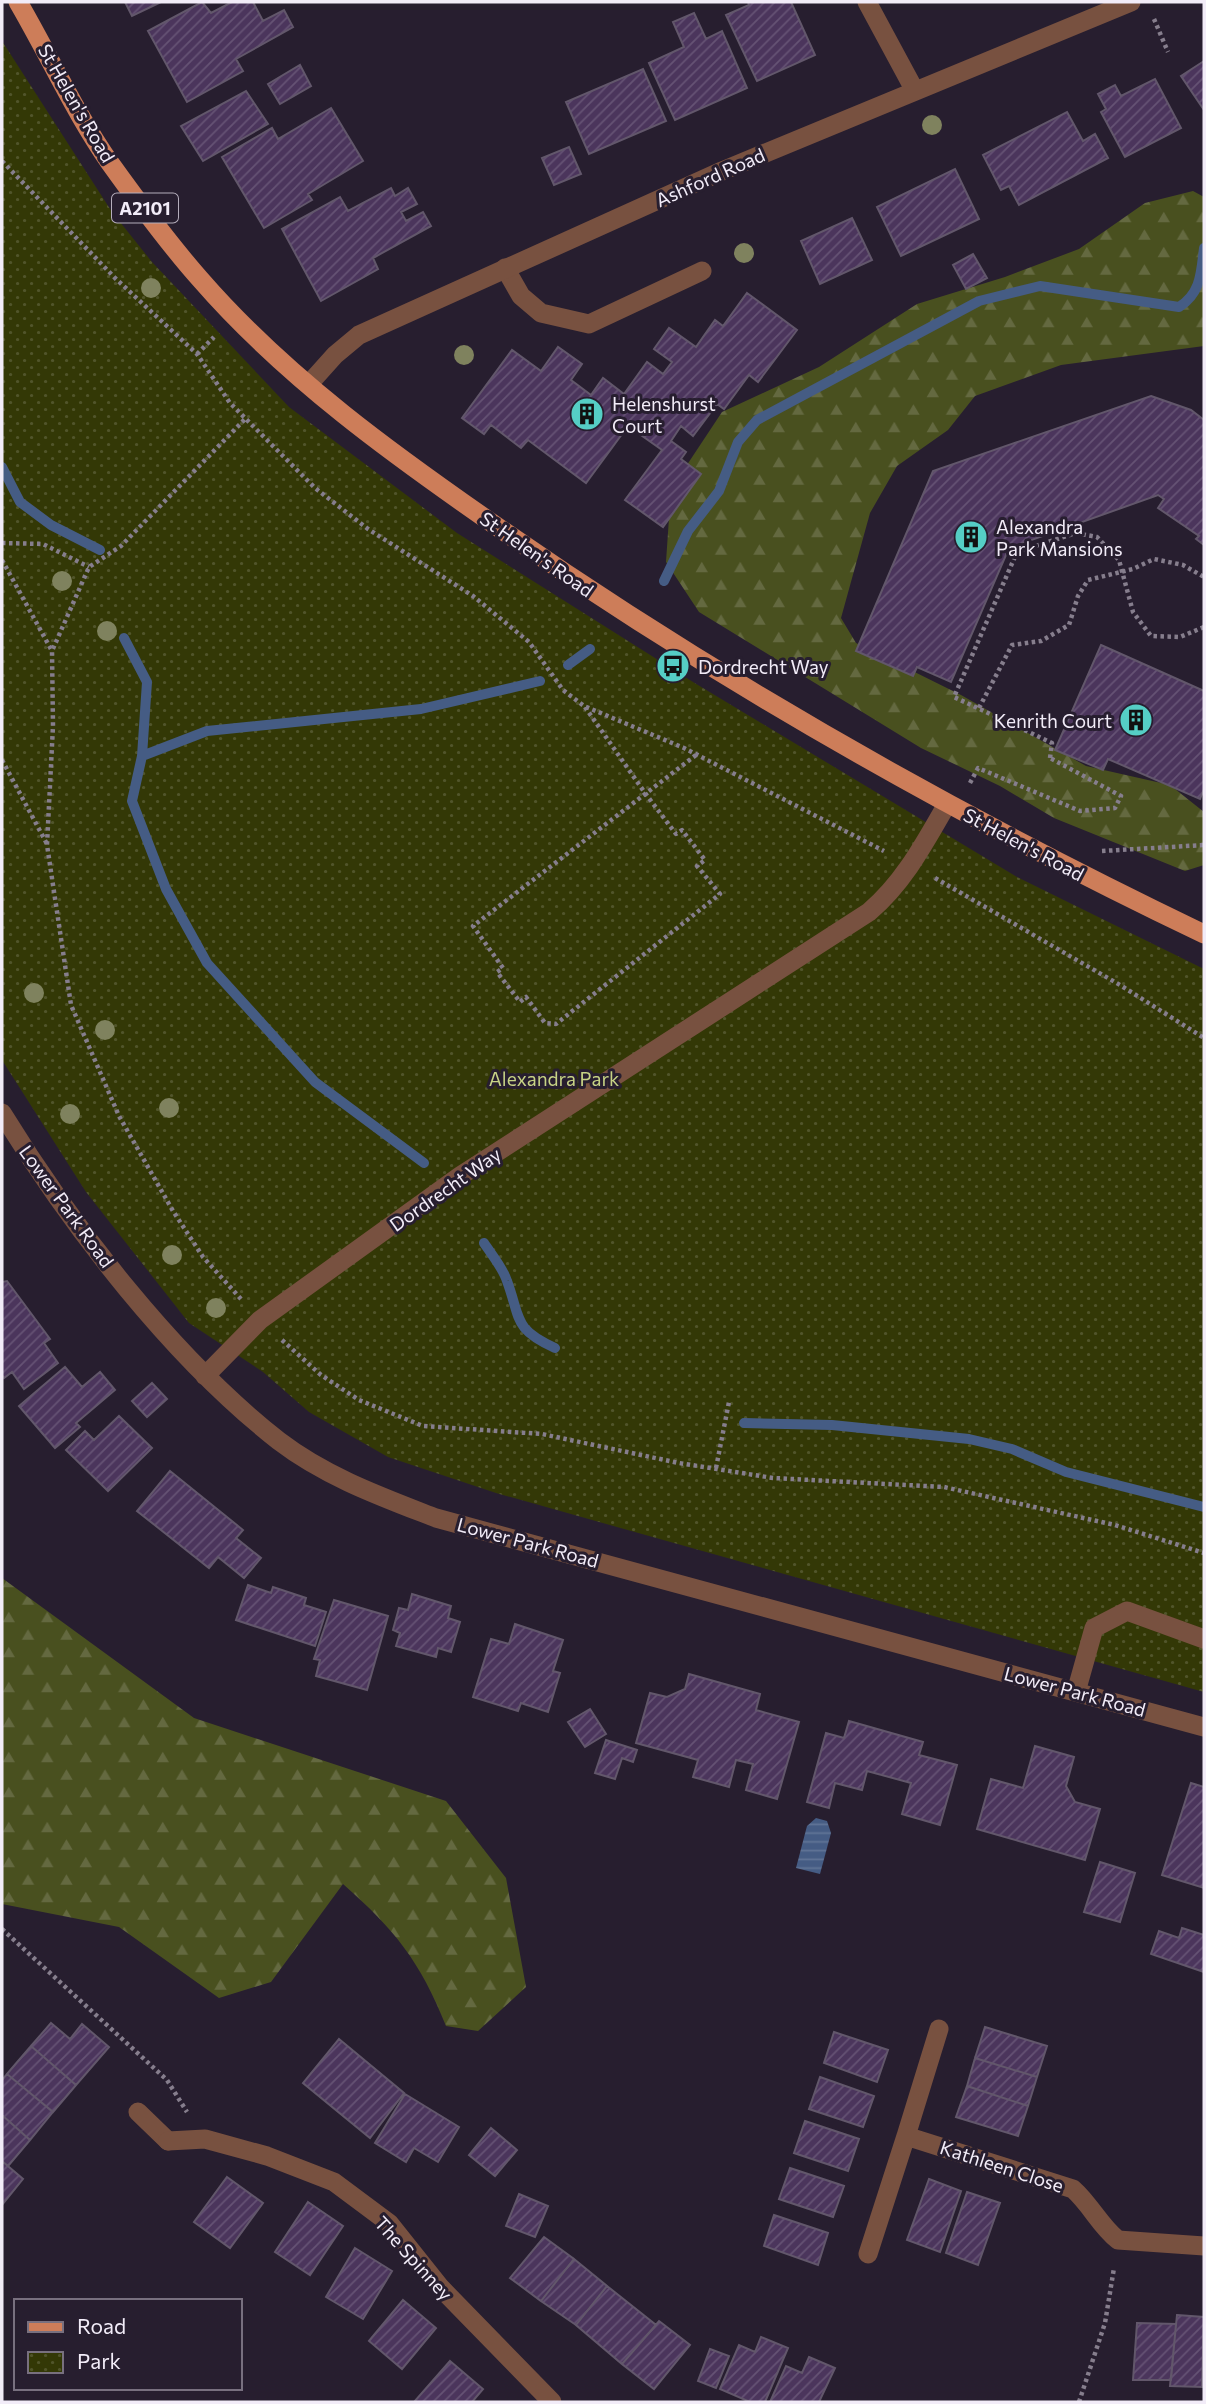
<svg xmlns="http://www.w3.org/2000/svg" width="1206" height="2404" font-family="Commissioner,sans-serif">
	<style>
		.forest { fill: url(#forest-firs) }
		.park { fill: url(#park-dots) }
		.water { fill: url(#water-rules) }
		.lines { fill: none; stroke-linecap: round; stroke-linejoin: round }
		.stream { stroke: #455c84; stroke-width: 10 }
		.building { fill: url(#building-hatch); stroke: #62576b; stroke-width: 2 }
		.path { stroke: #867e8d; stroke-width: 4.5; stroke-dasharray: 3.5 3.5; stroke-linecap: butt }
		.service { stroke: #785140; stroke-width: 19 }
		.minor { stroke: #785140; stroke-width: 19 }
		.primary { stroke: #cd7d59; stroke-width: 19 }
		.tree { fill: #7f825e }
		.labels { text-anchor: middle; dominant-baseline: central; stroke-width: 6; stroke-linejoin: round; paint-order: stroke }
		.shield { fill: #271e2f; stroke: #b5aebc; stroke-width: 2 }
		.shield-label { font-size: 18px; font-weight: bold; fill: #f2ecf8 }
		.street-label { font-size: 19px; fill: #f2ecf8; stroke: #271e2f }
		.poi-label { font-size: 19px; fill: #f2ecf8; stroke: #271e2f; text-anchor: start }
		.park-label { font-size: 19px; fill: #c7d385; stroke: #271e2f }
	</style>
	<defs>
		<pattern id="forest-firs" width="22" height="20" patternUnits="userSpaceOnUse" patternTransform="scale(1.75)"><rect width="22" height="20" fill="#49501f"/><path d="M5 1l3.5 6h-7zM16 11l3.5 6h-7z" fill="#646940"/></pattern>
		<pattern id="park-dots" width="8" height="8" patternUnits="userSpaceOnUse" patternTransform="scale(1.75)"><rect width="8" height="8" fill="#333806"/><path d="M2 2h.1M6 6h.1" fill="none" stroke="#51552b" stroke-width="1.8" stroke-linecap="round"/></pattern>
		<pattern id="water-rules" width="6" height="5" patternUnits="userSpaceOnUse" patternTransform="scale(1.75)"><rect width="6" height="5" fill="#455c84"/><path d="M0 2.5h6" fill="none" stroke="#607496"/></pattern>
		<pattern id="building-hatch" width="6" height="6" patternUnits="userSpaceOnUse" patternTransform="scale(1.75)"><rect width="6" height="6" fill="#4b355c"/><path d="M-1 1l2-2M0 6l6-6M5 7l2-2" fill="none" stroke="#655274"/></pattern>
	</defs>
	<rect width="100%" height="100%" fill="#271e2f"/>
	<!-- forest -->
	<path class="forest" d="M1193,191L1204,197V346L1061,365L975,396L948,430L897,466L870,513L841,618L856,643L961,695L1086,766L1170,785L1204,812V865L1185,871L1054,818L1000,786L921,748L699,612L666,562L671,489L722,412L819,367L917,304L1005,277L1079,249L1145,203Z
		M2,1578L194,1718L446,1801L506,1878L526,1987L478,2031L446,2026C420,1961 395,1930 343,1884L271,1982L219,1998L119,1927L2,1904Z"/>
	<!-- park -->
	<path class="park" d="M2,41L112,212L152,262L289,407L457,533L693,682L1017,877L1204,969V1692L496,1493L388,1457L309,1412L263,1372L189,1323L86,1192L2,1060Z"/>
	<!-- water -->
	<path class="water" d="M816,1818L827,1821L831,1833L820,1874L796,1868L807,1826Z"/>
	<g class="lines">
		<!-- stream -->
		<path class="stream" d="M2,467L20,502L51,525L100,550
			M664,581L688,531L719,491L738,442L757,420L979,301L1040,286L1179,307C1201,293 1201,273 1204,248
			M124,638L147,682L142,756L132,801L166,889L207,963L315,1082L424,1163
			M568,665L590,649
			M142,756L207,731L421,709L540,681
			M484,1243C492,1255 503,1268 507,1281C521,1319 513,1329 555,1348
			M744,1423L832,1425L969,1439L1012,1449L1066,1472L1204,1507"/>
	</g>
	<!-- building -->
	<path class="building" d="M125,2H161L132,16Z
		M202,2L211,13L232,2H253L263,21L284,10L293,27L236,59L243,71L187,102L148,31Z
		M748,2H791L815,55L757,81L726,15L749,5Z
		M694,13L706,39L722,31L747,88L675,120L649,63L684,47L673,22Z
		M1204,61V110L1181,76Z
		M300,65L311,86L280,104L268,84Z
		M643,69L666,121L589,154L566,102Z
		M1155,79L1181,128L1125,157L1101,112L1106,109L1098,94L1115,85L1121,96Z
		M246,91L268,124L203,161L181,126Z
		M331,108L363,161L308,194L312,200L264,228L222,157L272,128L278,139Z
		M1067,112L1083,141L1095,134L1108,158L1019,205L1009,186L1001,190L983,155Z
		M569,147L581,174L554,185L542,158Z
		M955,169L979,219L901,256L877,207Z
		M391,188L395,196L408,188L417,204L401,212L406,221L423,212L431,226L373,258L378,269L321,301L282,229L340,197L348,211Z
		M852,218L872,260L820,284L801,241Z
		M973,254L987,278L966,289L953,265Z
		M747,293L797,330L758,382L749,375L724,409L717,404L693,436L681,426L671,441L686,452L681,459L701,474L663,527L625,500L662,450L628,426L586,483L528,440L521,448L491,425L484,434L462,418L512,350L541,371L558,347L582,364L571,380L591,395L603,378L624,394L647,362L663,374L672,362L654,349L669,328L696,347L715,320L723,326Z
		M1151,396L1191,410L1204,420V545L1196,539L1199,536L1158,508L1164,499L1158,495L1009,548L951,682L917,667L913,676L856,651L933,471Z
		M1101,645L1204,691V789L1200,799L1108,759L1103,770L1055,750Z
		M7,1281L50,1339L44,1343L58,1363L24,1389L12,1372L4,1378L2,1375V1282Z
		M65,1367L82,1387L100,1372L115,1390L76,1423L80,1427L55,1448L19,1406Z
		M152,1383L167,1399L147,1417L132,1401Z
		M119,1416L152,1448L108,1491L66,1450L85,1431L94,1440Z
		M170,1471L243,1530L236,1538L261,1558L244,1578L218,1557L209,1568L137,1511Z
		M248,1585L271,1593L273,1587L306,1598L304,1605L326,1612L315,1646L236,1620Z
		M412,1594L451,1606L448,1618L460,1622L451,1652L438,1648L436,1657L396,1646L400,1633L393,1630L399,1608L408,1610Z
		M334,1600L388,1616L367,1690L316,1676L320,1660L314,1659Z
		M515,1624L563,1640L553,1671L560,1673L548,1712L521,1703L518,1711L473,1697L491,1639L509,1644Z
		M689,1674L760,1694L756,1710L799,1722L777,1799L746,1790L753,1764L736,1760L729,1787L693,1777L698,1760L636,1743L650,1693L667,1697L685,1689Z
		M590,1709L606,1734L585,1747L568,1722Z
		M849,1721L923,1742L919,1755L957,1765L940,1825L902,1814L911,1783L867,1771L862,1790L835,1783L829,1808L807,1802L826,1733L844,1738Z
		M606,1740L637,1750L633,1762L622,1758L615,1779L595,1773Z
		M1035,1746L1074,1757L1066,1786L1075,1802L1100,1809L1085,1860L977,1829L991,1779L1023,1788Z
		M1191,1783L1204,1787V1888L1162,1875Z
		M1100,1862L1135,1873L1120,1922L1084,1912Z
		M1182,1928L1204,1935V1972L1151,1954L1159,1931L1179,1938Z
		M51,2023L70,2039L82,2024L109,2047L76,2085L31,2046Z
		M985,2027L1047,2046L1037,2077L975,2058Z
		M834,2032L888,2050L877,2082L824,2063Z
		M339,2039L404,2093L370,2138L303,2083Z
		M31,2046L76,2085L53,2112L7,2074Z
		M975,2058L1037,2077L1028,2106L967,2086Z
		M7,2074L53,2112L30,2140L2,2115V2080Z
		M820,2077L874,2096L863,2127L809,2109Z
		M967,2086L1028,2106L1018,2136L956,2117Z
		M405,2094L459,2127L438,2162L414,2148L406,2162L375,2143Z
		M2,2115L30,2140L8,2166L2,2161Z
		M805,2121L859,2139L848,2171L794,2153Z
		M491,2128L517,2150L495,2176L469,2155Z
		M2,2161L23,2179L2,2205Z
		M790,2168L844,2186L833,2217L779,2199Z
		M227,2177L263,2203L230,2248L194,2222Z
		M929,2179L961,2191L940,2252L907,2240Z
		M967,2192L1000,2203L978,2265L946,2253Z
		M519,2194L548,2206L535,2237L506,2226Z
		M308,2202L343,2226L310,2275L275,2252Z
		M774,2215L828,2233L818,2265L764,2246Z
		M544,2237L574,2259L541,2301L510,2278Z
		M355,2248L392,2271L363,2319L326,2297Z
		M574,2259L607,2286L576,2325L541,2301Z
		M607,2286L656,2325L622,2364L576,2325Z
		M403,2300L436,2328L402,2369L369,2341Z
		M1177,2315L1204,2317L1202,2387L1170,2386Z
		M659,2321L690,2345L654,2389L622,2364Z
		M1137,2323L1176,2324L1171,2380H1133Z
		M761,2337L788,2348L765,2402H750L720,2389L739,2345L755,2352Z
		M710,2349L729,2356L716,2388L698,2381Z
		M809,2357L835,2368L819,2402H770L786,2366L802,2373Z
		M450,2361L483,2389L472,2402H414Z"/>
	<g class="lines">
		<!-- path -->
		<path class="path" d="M1154,19L1168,52
			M2,161L115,278L197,354L230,403L315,488L368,529L473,596L529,642L563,690L584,706L684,748L884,851
			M197,354L214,337
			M2,543L43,544L89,567
			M2,560L52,651
			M585,707L645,793L648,797L676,834L682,830L705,860L697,866L720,894L556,1024L545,1023L526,997L520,1002L497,972L503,968L473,926L696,755
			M979,708L1012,645L1041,641L1069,625L1078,596L1088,580L1133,569L1154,559L1183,565L1204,577
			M1050,758L1052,743L954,697L1017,552L1076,533L1097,537L1119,560L1133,612L1151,636L1180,637L1204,627
			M2,760L47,844
			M970,783L978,768L1080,811L1115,808L1121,796L1050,758
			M1102,851L1204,845
			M935,878L1120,985L1204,1038
			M241,1299L203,1257L173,1211L119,1116L71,1005L47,845L53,726L52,651L89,567L121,546L245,419
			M282,1340L321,1375L359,1400L423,1426L542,1434L679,1463L773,1478L944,1487L1115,1525L1204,1553
			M716,1468L729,1402
			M2,1929L167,2080L187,2112
			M1079,2402L1105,2323L1114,2268"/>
		<!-- service -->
		<path class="service" d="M505,268L521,296L541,313L589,324L702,271
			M1076,1692L1094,1628L1127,1611L1204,1639
			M138,2112L168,2141"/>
		<!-- minor -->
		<path class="minor" d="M867,2L915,91
			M309,384L335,355L359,335L722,171L1131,2
			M2,1113C72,1227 173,1358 279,1441C326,1477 382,1497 436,1518L1204,1727
			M205,1376L260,1320L460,1176L869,912C904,882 924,844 947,804
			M939,2029L906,2136L1073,2189C1091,2205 1100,2226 1118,2240L1204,2246
			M168,2141L205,2139L267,2156L334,2182L389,2223L440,2287L552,2402
			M868,2254L906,2136"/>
		<!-- primary -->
		<path class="primary" d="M18,2C49,55 75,113 110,163C138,202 168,243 200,279C286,378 395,456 502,530C724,684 960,817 1204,934"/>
	</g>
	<!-- trees -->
	<g class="tree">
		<circle cx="932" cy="125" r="10"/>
		<circle cx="744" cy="253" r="10"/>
		<circle cx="151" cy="288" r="10"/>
		<circle cx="464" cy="355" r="10"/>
		<circle cx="62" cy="581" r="10"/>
		<circle cx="107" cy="631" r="10"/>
		<circle cx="34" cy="993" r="10"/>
		<circle cx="105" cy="1030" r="10"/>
		<circle cx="169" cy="1108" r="10"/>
		<circle cx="70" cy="1114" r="10"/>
		<circle cx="172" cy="1255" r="10"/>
		<circle cx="216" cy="1308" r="10"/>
	</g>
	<!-- icons -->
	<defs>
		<symbol id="building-disc" viewBox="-11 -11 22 22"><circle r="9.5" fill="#55cec5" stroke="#271e2f"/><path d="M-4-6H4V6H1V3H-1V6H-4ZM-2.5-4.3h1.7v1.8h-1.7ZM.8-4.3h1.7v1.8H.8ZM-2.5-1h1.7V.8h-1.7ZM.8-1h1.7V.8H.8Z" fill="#111"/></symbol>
		<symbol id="bus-disc" viewBox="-11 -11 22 22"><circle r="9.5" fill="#55cec5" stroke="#271e2f"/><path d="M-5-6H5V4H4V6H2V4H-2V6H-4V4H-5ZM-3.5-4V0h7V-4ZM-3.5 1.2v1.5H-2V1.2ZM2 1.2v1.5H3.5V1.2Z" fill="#111"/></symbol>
	</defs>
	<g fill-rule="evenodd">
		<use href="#building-disc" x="568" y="395" width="38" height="38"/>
		<use href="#building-disc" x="952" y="518" width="38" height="38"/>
		<use href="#bus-disc" x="654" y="647" width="38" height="38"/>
		<use href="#building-disc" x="1117" y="701" width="38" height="38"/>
	</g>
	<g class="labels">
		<!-- shield labels -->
		<rect class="shield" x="112" y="193.5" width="66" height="29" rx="5"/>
		<g class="shield-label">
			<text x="145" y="208">A2101</text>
		</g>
		<!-- street labels -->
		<g class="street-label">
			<text transform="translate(77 103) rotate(60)">St Helen's Road</text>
			<text transform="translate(710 177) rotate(-24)">Ashford Road</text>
			<text transform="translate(537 554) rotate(35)">St Helen's Road</text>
			<text transform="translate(1024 844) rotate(28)">St Helen's Road</text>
			<text transform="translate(445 1189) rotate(-35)">Dordrecht Way</text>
			<text transform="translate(67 1206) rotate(54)">Lower Park Road</text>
			<text transform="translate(528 1542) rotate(15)">Lower Park Road</text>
			<text transform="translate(1075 1691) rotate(15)">Lower Park Road</text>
			<text transform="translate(1002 2166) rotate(18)">Kathleen Close</text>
			<text transform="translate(414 2258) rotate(48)">The Spinney</text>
		</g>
		<!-- poi labels -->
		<g class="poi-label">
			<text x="612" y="403">Helenshurst<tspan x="612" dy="22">Court</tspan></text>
			<text x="996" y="526">Alexandra<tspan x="996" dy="22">Park Mansions</tspan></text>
			<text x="698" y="666">Dordrecht Way</text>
			<text x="1112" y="720" text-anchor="end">Kenrith Court</text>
		</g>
		<!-- park labels -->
		<g class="park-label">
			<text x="554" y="1078">Alexandra Park</text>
		</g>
	</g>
	<!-- border -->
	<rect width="1206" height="2404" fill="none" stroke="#f2ecf8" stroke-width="7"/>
	<!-- legend -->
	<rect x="14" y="2299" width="228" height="91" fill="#271e2f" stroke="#78707f" stroke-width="2"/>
	<rect x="28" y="2322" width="35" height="10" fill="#cd7d59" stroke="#78707f" stroke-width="2"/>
	<text x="77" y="2334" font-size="21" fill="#f2ecf8">Road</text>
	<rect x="28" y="2352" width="35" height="21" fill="url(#park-dots)" stroke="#78707f" stroke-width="2"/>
	<text x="77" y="2369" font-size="21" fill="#f2ecf8">Park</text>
</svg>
